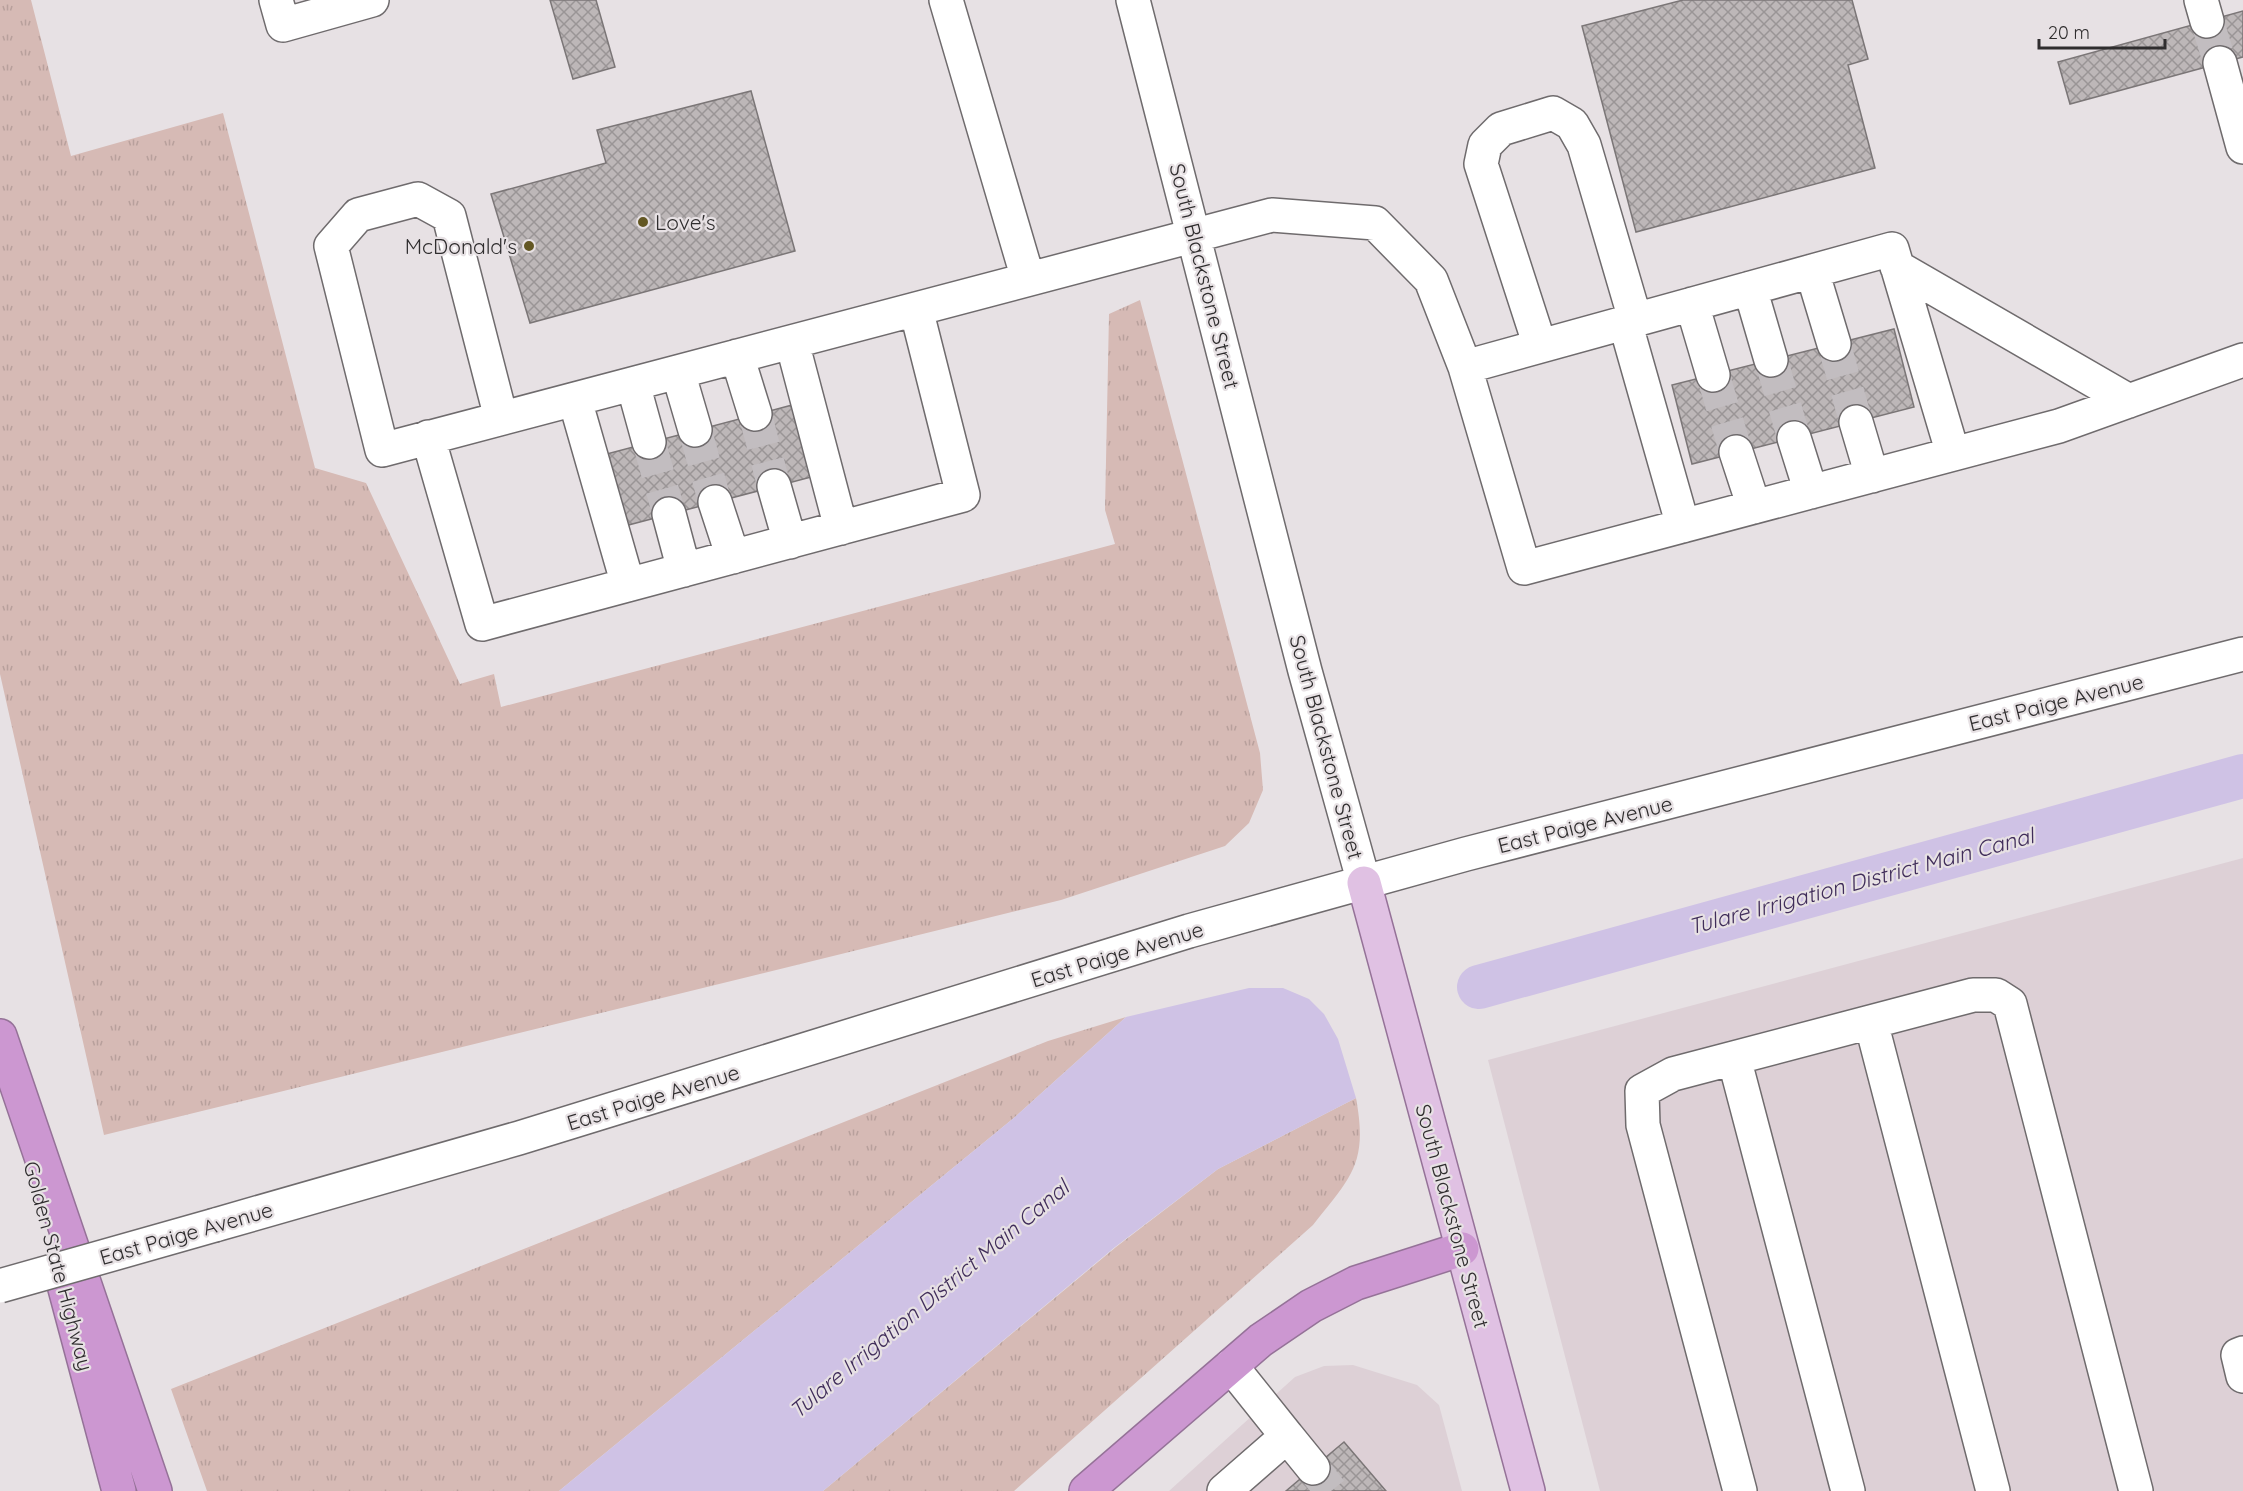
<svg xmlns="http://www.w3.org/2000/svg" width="2243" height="1491" font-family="Quicksand,sans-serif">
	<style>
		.built { fill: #ddd0d6 }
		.grass { fill: url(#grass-tufts) }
		.water { fill: #cfc2e5 }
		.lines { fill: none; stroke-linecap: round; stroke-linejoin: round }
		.canal { stroke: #cfc2e5; stroke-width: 44 }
		.building { fill: url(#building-cross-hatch); stroke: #7b7677; stroke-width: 1.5 }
		.minor-tunnel { stroke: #c2bdc0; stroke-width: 33; stroke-dasharray: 33 16; stroke-linecap: butt }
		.minor-casing { stroke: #6f6b6d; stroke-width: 36 }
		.major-casing { stroke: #957298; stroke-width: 36 }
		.highway-casing { stroke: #957298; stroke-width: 36 }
		.minor { stroke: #fff; stroke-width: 33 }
		.major { stroke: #e0c1e3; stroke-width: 33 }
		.highway { stroke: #cc97d1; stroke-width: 33 }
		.minor-bridge-casing { stroke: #6f6b6d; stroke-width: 36; stroke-linecap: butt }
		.minor-bridge { stroke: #fff; stroke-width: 33 }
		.poi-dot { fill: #635723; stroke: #e7e1e4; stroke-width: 2 }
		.labels { text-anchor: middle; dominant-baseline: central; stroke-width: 4.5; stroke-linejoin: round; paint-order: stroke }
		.poi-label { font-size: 21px; fill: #2f2d2e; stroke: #e7e1e4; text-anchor: start }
		.street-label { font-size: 21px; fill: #2f2d2e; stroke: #e7e1e4 }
		.water-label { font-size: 22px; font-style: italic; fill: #402d5a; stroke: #e7e1e4 }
	</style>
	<defs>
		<pattern id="grass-tufts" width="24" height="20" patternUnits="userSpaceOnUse" patternTransform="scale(1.5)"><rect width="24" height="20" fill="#d6bab5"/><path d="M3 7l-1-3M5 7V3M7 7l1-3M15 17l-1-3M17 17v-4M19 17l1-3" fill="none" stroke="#b8a09c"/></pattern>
		<pattern id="building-cross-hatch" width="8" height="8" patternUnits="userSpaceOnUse" patternTransform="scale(1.5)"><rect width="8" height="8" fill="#bdb7b8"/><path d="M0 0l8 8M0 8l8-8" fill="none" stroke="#9a9596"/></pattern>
	</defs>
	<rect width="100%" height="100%" fill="#e7e1e4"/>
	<!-- built -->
	<path class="built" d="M2243,858V1491H1600L1488,1060Z
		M1353,1365L1417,1385L1439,1405L1462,1491H1169L1295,1377L1324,1366Z"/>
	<!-- grass -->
	<path class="grass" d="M0,0H31L71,156L223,113L315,468L366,483L460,684L494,674L501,707L1115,544L1105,510L1109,314L1140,300L1260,753L1263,790L1249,823L1225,846L1061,900L104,1135L0,674Z
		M1126,1017L1015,1117L559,1491H207L171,1389L1048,1041Z
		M1356,1098C1368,1163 1352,1176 1313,1225L1014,1491H823L1116,1247L1218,1169Z"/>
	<!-- water -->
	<path class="water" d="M1249,988H1283L1309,999L1324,1014L1338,1039L1356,1098L1218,1169L1115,1247L823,1491H559L1015,1117L1126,1017Z"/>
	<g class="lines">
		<!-- canal -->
		<path class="canal" d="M1479,987L2243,776"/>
	</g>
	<!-- building -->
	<path class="building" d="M550,0H596L615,67L573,79Z
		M1683,0H1852L1868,59L1848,65L1875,168L1636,232L1582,26Z
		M2243,11V57L2070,104L2058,62Z
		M751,91L795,251L530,323L491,194L606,163L597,130Z
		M1894,329L1914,407L1692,464L1672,385Z
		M796,404L815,476L617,528L599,456Z
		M1344,1442L1386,1491H1286L1313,1468Z"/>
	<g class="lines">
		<!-- minor-tunnel -->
		<path class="minor-tunnel" d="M2207,21L2220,63
			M1834,344L1856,422
			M1771,360L1794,438
			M1713,375L1736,452
			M755,414L774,486
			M695,430L715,502
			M649,442L669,514
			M1313,1468L1331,1491"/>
		<defs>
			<path id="minor" d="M276,0L283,25L372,0
				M946,0L1028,279
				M1133,0L1305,671L1364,883
				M2201,0L2207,21
				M2220,63L2243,147
				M1897,267L2129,401
				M1812,271L1834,344
				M1750,288L1771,360
				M1692,304L1713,375
				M1625,322L1683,526
				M792,342L841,528
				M1540,346L1481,164L1485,145L1501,129L1553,113L1572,124L1584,145L1635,319
				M737,356L755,414
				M1465,367L1892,249L1953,454
				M678,372L695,430
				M633,384L649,442
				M575,400L628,585
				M501,418L449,216L418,199L358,215L331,246L382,450L1272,215L1375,223L1431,280L1465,367L1524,568L2059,426L2243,360
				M1856,422L1872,476
				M428,437L482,624L963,495L916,309
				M1794,438L1811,492
				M1736,452L1754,507
				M774,486L790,542
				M715,502L733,557
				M669,514L684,570
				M1871,1022L1993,1491
				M1734,1058L1848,1491
				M215,1225L519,1138L1189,931L1466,854L2243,654
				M2243,1353L2238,1355L2243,1376
				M1287,1436L1313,1468
				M1224,1491L1287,1436L1231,1366
				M1740,1491L1643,1125L1642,1091L1673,1074L1973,995H1996L2010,1004L2136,1491"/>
			<path id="major" d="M1364,883L1528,1491"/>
			<path id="highway" d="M0,1036L155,1491
				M63,1281L119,1491
				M1086,1491L1261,1340L1311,1306L1356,1283L1462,1249"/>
		</defs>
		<!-- minor casing -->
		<use href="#minor" class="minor-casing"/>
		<!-- major casing -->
		<use href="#major" class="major-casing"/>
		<!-- highway casing -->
		<use href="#highway" class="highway-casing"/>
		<!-- minor -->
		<use href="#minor" class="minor"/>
		<!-- major -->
		<use href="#major" class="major"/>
		<!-- highway -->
		<use href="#highway" class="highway"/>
		<defs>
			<path id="minor-bridge" d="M0,1286L215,1225"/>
		</defs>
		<!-- minor-bridge casing -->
		<use href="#minor-bridge" class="minor-bridge-casing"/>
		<!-- minor-bridge -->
		<use href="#minor-bridge" class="minor-bridge"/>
	</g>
	<!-- markers -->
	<g class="poi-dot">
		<circle cx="643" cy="222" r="6"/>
		<circle cx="529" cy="246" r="6"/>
	</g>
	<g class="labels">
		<!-- poi labels -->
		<g class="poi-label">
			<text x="655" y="222">Love's</text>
			<text x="517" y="246" text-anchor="end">McDonald's</text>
		</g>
		<!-- street labels -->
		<g class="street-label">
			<text transform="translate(1205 276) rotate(76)">South Blackstone Street</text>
			<text transform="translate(2056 702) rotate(-14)">East Paige Avenue</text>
			<text transform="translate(1327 747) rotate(75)">South Blackstone Street</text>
			<text transform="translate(1585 824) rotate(-14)">East Paige Avenue</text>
			<text transform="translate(1117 954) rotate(-17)">East Paige Avenue</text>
			<text transform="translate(653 1097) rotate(-17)">East Paige Avenue</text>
			<text transform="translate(1453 1216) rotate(75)">South Blackstone Street</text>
			<text transform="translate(186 1233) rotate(-16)">East Paige Avenue</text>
			<text transform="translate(59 1266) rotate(75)">Golden State Highway</text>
		</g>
		<!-- water labels -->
		<g class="water-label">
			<text transform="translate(1861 881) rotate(-15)">Tulare Irrigation District Main Canal</text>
			<text transform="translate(929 1299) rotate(-40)">Tulare Irrigation District Main Canal</text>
		</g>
	</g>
	<!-- scale -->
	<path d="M2039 39v9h126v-9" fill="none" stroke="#2f2d2e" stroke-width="3"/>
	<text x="2048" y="39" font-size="18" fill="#2f2d2e" stroke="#e7e1e4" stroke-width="4.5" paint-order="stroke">20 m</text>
</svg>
